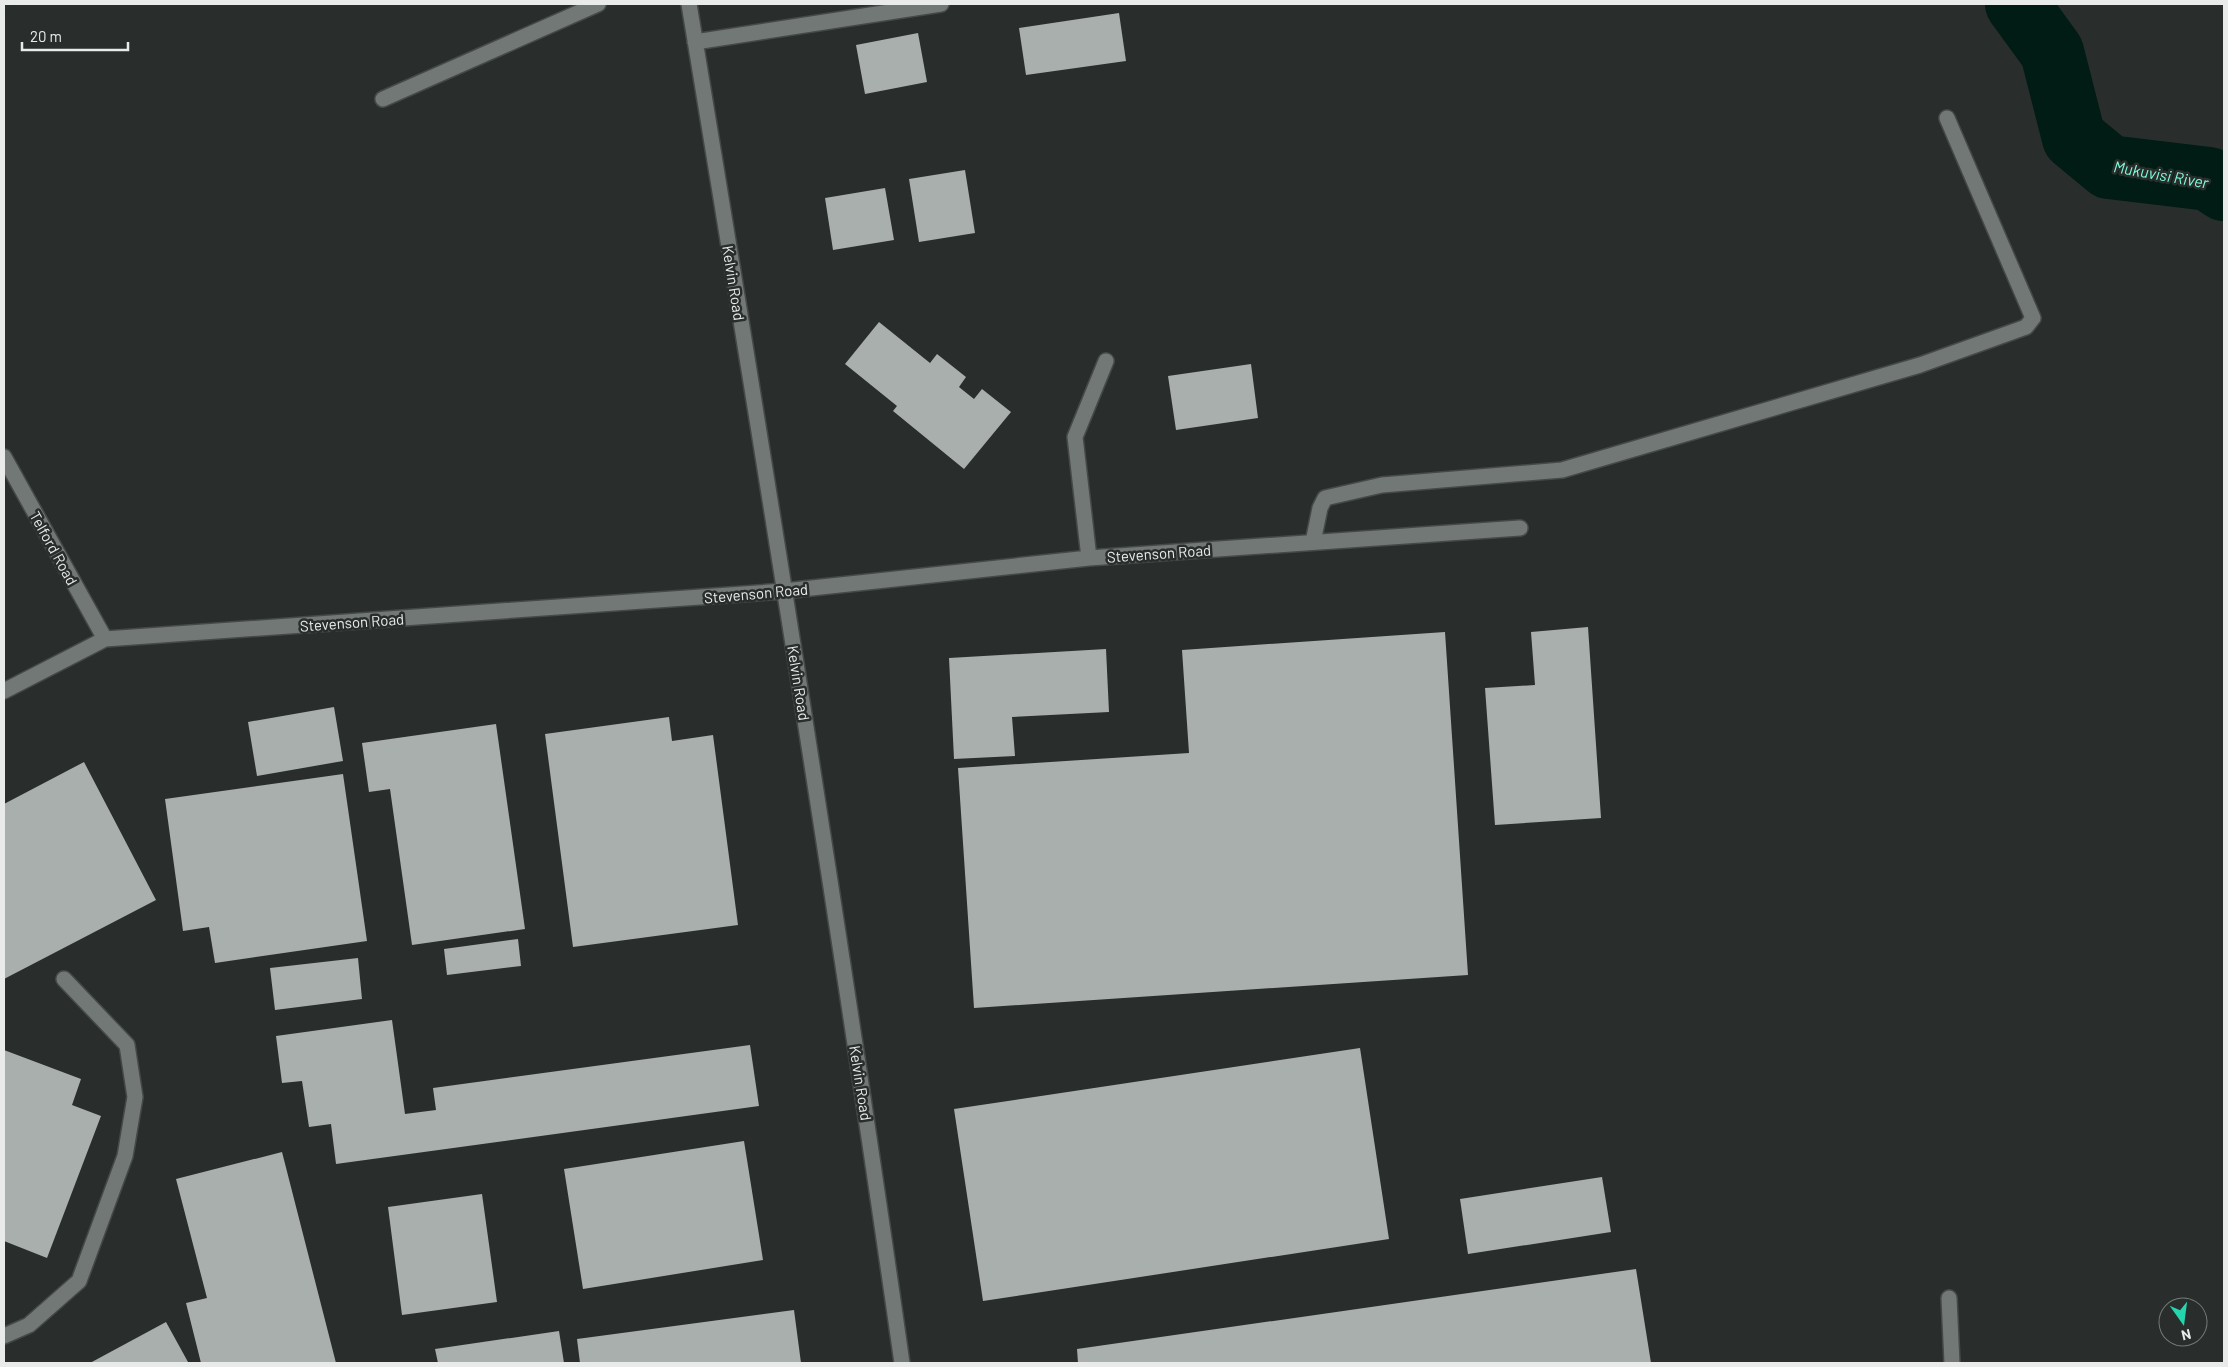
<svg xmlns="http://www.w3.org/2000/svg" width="2228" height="1367" font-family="Barlow,sans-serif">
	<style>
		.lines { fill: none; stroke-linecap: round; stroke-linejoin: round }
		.river { stroke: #001c14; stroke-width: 64 }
		.building { fill: #a9afad }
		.minor-casing { stroke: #454948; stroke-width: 18 }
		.minor { stroke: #727876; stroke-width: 15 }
		.labels { text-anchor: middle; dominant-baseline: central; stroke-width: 5; stroke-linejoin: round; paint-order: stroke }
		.street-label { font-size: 15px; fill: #e8ebea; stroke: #292e2c }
		.water-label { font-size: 16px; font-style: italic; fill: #7dfdda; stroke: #292e2c }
	</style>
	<rect width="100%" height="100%" fill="#292e2c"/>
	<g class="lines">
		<!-- river -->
		<path class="river" d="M2017,4L2052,52L2074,138L2109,167L2209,179L2224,189"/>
	</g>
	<!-- building -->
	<path class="building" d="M1119,13L1126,61L1026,75L1019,28Z
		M918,33L927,82L865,94L856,45Z
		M965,170L975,233L919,242L909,179Z
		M885,188L894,240L833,250L825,198Z
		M879,322L930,363L937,354L966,377L959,387L974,399L982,389L1011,412L964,469L893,411L897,406L845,364Z
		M1251,364L1258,418L1176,430L1168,376Z
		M1588,627L1601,818L1495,825L1485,688L1535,685L1531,632Z
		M1445,632L1468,975L974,1008L958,768L1189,753L1182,650Z
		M1106,649L1109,712L1012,717L1015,756L954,759L949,658Z
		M334,707L343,761L257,776L248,722Z
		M669,717L672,741L713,735L738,925L573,947L545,734Z
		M496,724L525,929L412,945L390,789L369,792L362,743Z
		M84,762L156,900L4,979V804Z
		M343,774L367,941L215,963L209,927L183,931L165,799Z
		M518,939L521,966L447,975L444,949Z
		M358,958L362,999L275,1010L270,968Z
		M392,1020L405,1114L436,1110L433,1088L750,1045L759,1106L336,1164L331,1124L309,1127L302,1081L282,1083L276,1036Z
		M1360,1048L1389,1239L983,1301L954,1109Z
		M4,1050L81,1079L72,1105L101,1116L47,1258L4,1241Z
		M744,1141L763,1260L583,1289L564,1169Z
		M282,1152L336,1363H201L186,1303L207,1298L176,1179Z
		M1602,1177L1611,1232L1468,1254L1460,1199Z
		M482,1194L497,1302L402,1315L388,1207Z
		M1636,1269L1651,1363H1078L1077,1349Z
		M794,1310L801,1363H580L577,1339Z
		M166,1322L188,1362L90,1363Z
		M559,1331L564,1363H438L435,1349Z"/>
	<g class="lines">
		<defs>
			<path id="minor" d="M689,4C764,456 837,909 902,1363
				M695,42L941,4
				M383,99L598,4
				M4,457L105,639
				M1313,542L1320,508L1325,498L1382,485L1562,470L1920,365L2026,327L2033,318L1947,118
				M1089,558L1075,437L1106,361
				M4,691L105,639L784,591L1089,558L1520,528
				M1949,1298L1952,1363
				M4,1336L29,1325L79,1281L125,1156L135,1097L127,1045L64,979"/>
		</defs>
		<!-- minor casing -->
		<use href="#minor" class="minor-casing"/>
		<!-- minor -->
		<use href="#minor" class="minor"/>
	</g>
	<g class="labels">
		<!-- street labels -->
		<g class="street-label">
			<text transform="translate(734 283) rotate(81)">Kelvin Road</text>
			<text transform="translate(54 548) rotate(61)">Telford Road</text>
			<text transform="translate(1159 553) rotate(-4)">Stevenson Road</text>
			<text transform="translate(756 593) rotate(-5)">Stevenson Road</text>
			<text transform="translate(352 622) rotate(-4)">Stevenson Road</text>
			<text transform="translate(799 683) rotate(81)">Kelvin Road</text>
			<text transform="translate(861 1083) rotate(81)">Kelvin Road</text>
		</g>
		<!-- water labels -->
		<g class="water-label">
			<text transform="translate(2161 174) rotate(10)">Mukuvisi River</text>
		</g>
	</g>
	<!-- border -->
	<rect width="2228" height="1367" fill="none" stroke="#e8ebea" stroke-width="10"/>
	<!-- north arrow -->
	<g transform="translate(2183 1322) rotate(166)"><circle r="24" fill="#292e2c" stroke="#757a78"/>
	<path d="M0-4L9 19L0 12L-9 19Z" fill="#25d5ae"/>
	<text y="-8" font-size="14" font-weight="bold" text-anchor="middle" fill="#e8ebea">N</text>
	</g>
	<!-- scale -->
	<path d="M22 42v8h106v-8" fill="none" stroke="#e8ebea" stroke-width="2.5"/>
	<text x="30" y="42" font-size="15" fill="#e8ebea" stroke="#292e2c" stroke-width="4" paint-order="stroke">20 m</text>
</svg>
